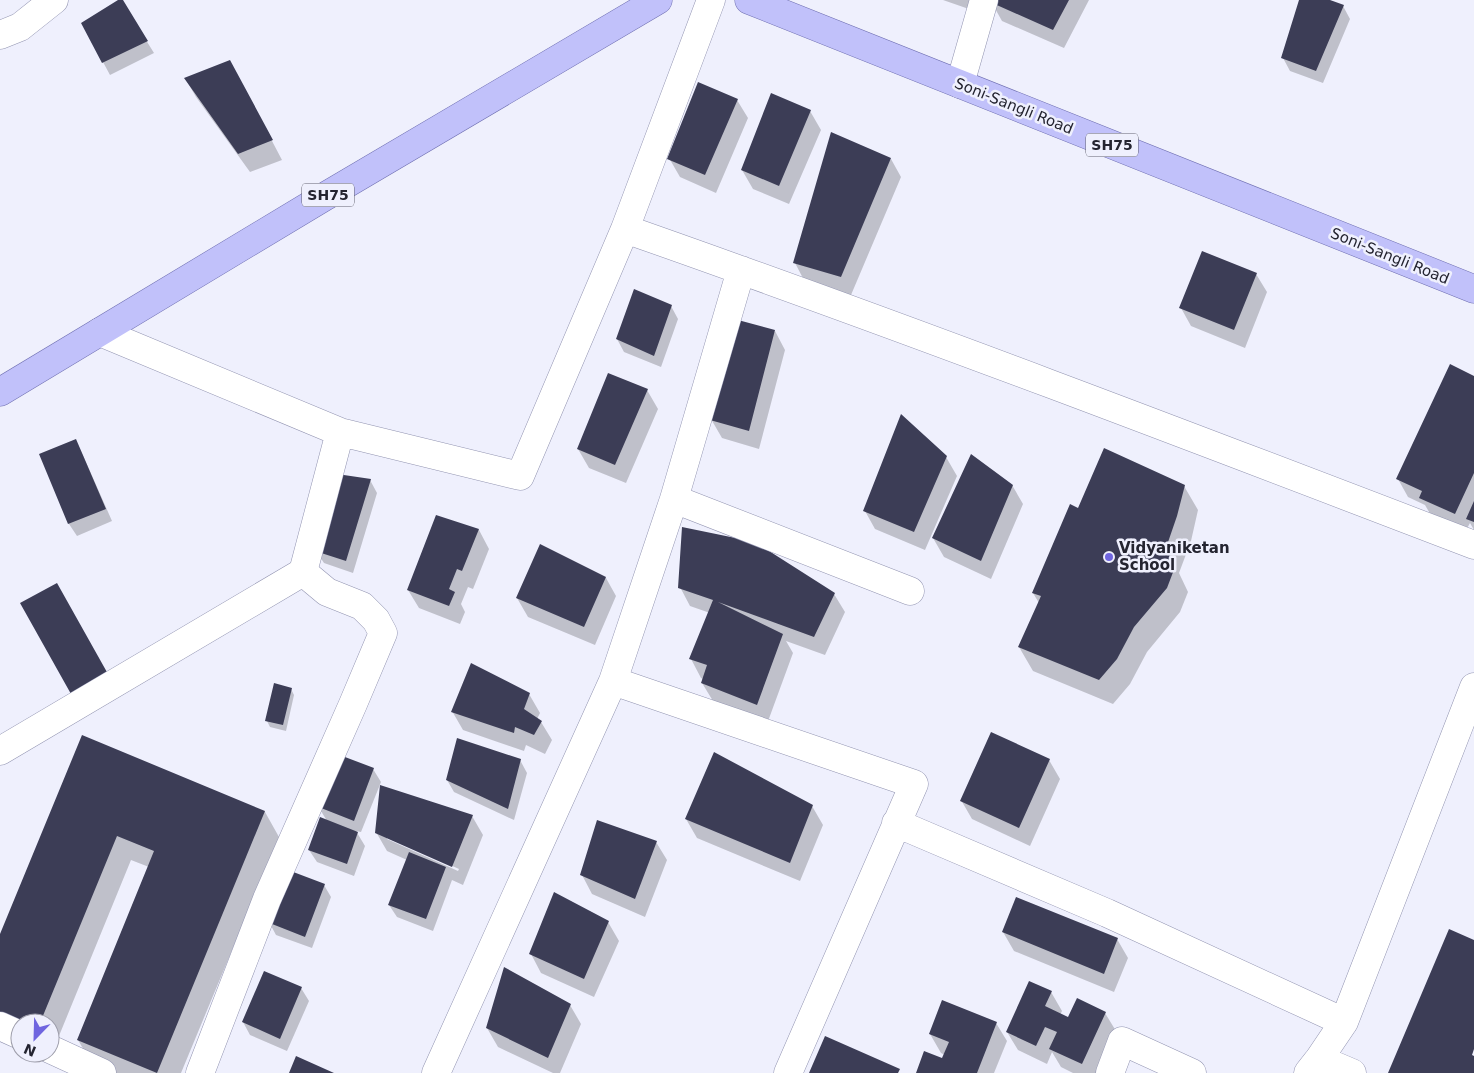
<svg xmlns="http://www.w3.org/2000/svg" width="1474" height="1073" font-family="'DejaVu Sans',sans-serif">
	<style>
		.shadow { fill: #0003; fill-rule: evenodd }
		.building { fill: #3c3d56 }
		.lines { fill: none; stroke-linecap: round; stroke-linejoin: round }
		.minor-casing { stroke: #9294b1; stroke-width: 29 }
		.primary-casing { stroke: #6f6fb1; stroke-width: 29 }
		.minor { stroke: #fff; stroke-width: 28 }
		.primary { stroke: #c1c1fa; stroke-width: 28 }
		.poi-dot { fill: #6f65df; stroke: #eff0fd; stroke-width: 2 }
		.labels { text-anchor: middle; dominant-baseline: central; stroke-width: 5; stroke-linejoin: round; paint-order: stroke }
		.shield { fill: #eff0fd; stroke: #61616e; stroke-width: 1 }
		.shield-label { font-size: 14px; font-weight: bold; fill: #242430 }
		.street-label { font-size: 15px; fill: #242430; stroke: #eff0fd }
		.poi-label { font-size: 15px; font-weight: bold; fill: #242430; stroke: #eff0fd; text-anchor: start }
	</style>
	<rect width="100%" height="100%" fill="#eff0fd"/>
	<!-- shadow -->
	<path class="shadow" d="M121,0L154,53L110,75L103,62Z
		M943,0H1089L1064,48L1002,21L993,5L989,16Z
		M1300,0H1327L1343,6L1350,19L1323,83L1290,71L1283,58Z
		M185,78L240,80L282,160L250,172L196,97Z
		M737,100L748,118L716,193L680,177L669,158Z
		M810,111L821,130L789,204L753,189L742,170Z
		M891,159L901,177L851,295L805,282L795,263Z
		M1256,274L1267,292L1245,348L1191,326L1181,308Z
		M671,306L678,319L661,367L624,352L617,339Z
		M775,331L785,350L759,449L722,438L711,419Z
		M1474,377V530L1470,523L1465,532L1432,517L1425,505L1408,497L1398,479Z
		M647,390L658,409L626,483L589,468L578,449Z
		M75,440L82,453L112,521L77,536L69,524L41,455Z
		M946,457L957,476L925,550L875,529L865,511Z
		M370,480L377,493L353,573L324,563L316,551Z
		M1012,485L1023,504L991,579L944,557L933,538Z
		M1184,486L1198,510L1191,541L1179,573L1188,592L1180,612L1147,652L1130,684L1113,704L1033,671L1019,647L1039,603L1033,593L1079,510Z
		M436,517L479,530L489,549L473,589L468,587L461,604L465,612L460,624L419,608L408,590Z
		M606,578L616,596L595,645L528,617L517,598Z
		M680,587L834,594L845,612L825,655L786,641L793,653L767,724L713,701L702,683L703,679L701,678L691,659L710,613L690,606Z
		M291,689L294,695L286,731L270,727L267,721Z
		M529,694L540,713L537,719L541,722L552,740L545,754L526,745L524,751L463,730L452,711Z
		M83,737L265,812L279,837L181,1073H114L92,1064L78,1040L149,867L131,860L52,1053L50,1052V1023H20L0,938Z
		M520,760L527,773L514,820L454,792L447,780Z
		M1049,760L1060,779L1030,846L972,819L961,800Z
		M373,769L381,782L361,832L356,831L365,846L354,876L317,862L309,850L327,821L318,806Z
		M812,806L823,825L800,881L697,838L686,819Z
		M472,816L483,835L463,885L452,880L433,931L397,917L389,905L407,860L387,851L376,832ZM387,836L459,869L458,871L387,839Z
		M656,842L667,860L645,917L592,894L582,875Z
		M324,885L331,897L312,948L276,935L269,922Z
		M608,922L619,941L594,997L541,973L531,954Z
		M1003,932L1117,939L1128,958L1114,992L1014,951Z
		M264,973L301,988L309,1001L287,1051L250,1035L243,1022Z
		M1051,992L1062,1011L1060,1015L1069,1019L1105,1013L1116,1031L1097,1073H1073L1061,1067L1052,1052L1047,1064L1018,1050L1007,1032Z
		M570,1005L581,1024L560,1073H553L498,1047L487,1028Z
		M996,1023L1007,1041L994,1073H917L943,1060L945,1055L941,1053L930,1034Z"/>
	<!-- building -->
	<path class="building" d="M118,0H123L148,41L102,63L81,23Z
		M991,0H1069L1053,30L990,2Z
		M1299,0H1330L1344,5L1316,71L1281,58Z
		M230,60L273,140L238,154L184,78Z
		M698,82L738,99L705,175L667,159Z
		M771,93L811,110L779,186L741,170Z
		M831,132L891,158L841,277L793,263Z
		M1202,251L1257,273L1234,330L1179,308Z
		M634,289L672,305L654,356L616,339Z
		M738,320L775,330L749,431L710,420Z
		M1450,364L1474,376V473L1455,514L1419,498L1422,491L1396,479Z
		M608,373L648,389L615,465L577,449Z
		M901,414L947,456L914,532L863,511Z
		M76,439L106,509L68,524L39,454Z
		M1104,448L1185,485L1177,516L1166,548L1175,567L1167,588L1134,627L1117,659L1099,680L1018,647L1041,596L1032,593L1070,504L1078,508Z
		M971,454L1013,485L981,561L932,538Z
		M337,474L371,479L346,561L315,551Z
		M1474,501V522L1466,519Z
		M436,515L479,529L462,571L457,569L449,589L455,592L449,606L407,590Z
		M682,527L755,542L835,593L814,637L718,602L783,634L757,705L701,683L707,665L689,659L713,600L678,588Z
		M540,544L606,577L584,627L516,598Z
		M57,583L108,674L71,694L20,603Z
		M471,663L530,693L524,709L542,721L534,735L515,727L514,733L451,712Z
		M274,683L292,688L283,725L265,721Z
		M991,732L1050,759L1019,828L960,801Z
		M82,735L265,811L157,1073L77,1040L154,851L117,836L40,1023H23L0,1014V934Z
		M457,738L521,759L508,809L446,780Z
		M714,752L813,805L790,863L685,819Z
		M337,754L374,768L354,821L316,806Z
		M380,785L473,815L452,867L375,833Z
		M320,817L358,832L347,864L308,850Z
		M597,820L657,841L635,899L580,875Z
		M409,852L446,867L426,919L388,905Z
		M288,870L325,884L305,937L267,922Z
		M554,892L609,921L584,979L529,954Z
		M1016,897L1118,938L1104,974L1002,932Z
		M1449,929L1474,940V1049L1472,1055L1474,1056V1073H1388Z
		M504,967L571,1004L548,1058L486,1028Z
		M264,971L302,987L280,1039L242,1022Z
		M1029,981L1052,991L1045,1006L1068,1017L1077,998L1106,1012L1082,1064L1049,1049L1057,1032L1045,1027L1036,1046L1006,1032Z
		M942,1000L997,1022L977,1073H916L924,1051L942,1058L949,1042L929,1034Z
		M825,1036L900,1069L898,1073H809Z
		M296,1056L334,1073H289Z"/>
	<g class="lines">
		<defs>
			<path id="minor" d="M0,35L20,27L54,0
				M960,84L984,0
				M625,229L711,0
				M340,432L520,476L625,229C910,329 1192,437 1474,545
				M674,499L741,270
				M0,751L303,572L340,432L100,332
				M896,823L1107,913L1344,1022
				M0,1026L20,1035
				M50,1049L102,1073
				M1319,1059L1352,1073
				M200,1073L267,899L353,704L383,633L376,620L362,606L327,592L303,572
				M436,1073L613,681
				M788,1073L914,784L613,681L674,499L910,591
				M1110,1073L1122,1041L1192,1073
				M1308,1073L1319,1059L1344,1022L1474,687"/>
			<path id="primary" d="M749,0L1474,289
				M0,392L324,197L658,0"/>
		</defs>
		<!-- minor casing -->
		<use href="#minor" class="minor-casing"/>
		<!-- primary casing -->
		<use href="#primary" class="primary-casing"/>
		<!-- minor -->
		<use href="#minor" class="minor"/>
		<!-- primary -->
		<use href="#primary" class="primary"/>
	</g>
	<!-- markers -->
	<circle class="poi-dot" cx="1109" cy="557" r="5"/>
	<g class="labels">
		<!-- shield labels -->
		<g class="shield">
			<rect x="1086" y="133.5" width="52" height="23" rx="4"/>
			<rect x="302" y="183.5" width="52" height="23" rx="4"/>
		</g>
		<g class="shield-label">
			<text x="1112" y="145">SH75</text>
			<text x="328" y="195">SH75</text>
		</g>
		<!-- street labels -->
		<g class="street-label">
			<text transform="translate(1014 106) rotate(22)">Soni-Sangli Road</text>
			<text transform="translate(1390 256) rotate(22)">Soni-Sangli Road</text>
		</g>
		<!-- poi labels -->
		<g class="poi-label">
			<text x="1119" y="548">Vidyaniketan<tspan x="1119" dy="17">School</tspan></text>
		</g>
	</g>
	<!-- north arrow -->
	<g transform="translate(35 1038) rotate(203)"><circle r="24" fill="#eff0fd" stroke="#9e9eab"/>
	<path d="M0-4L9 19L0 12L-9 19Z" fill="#6f65df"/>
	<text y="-8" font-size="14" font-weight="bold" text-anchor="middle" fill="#242430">N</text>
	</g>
</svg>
